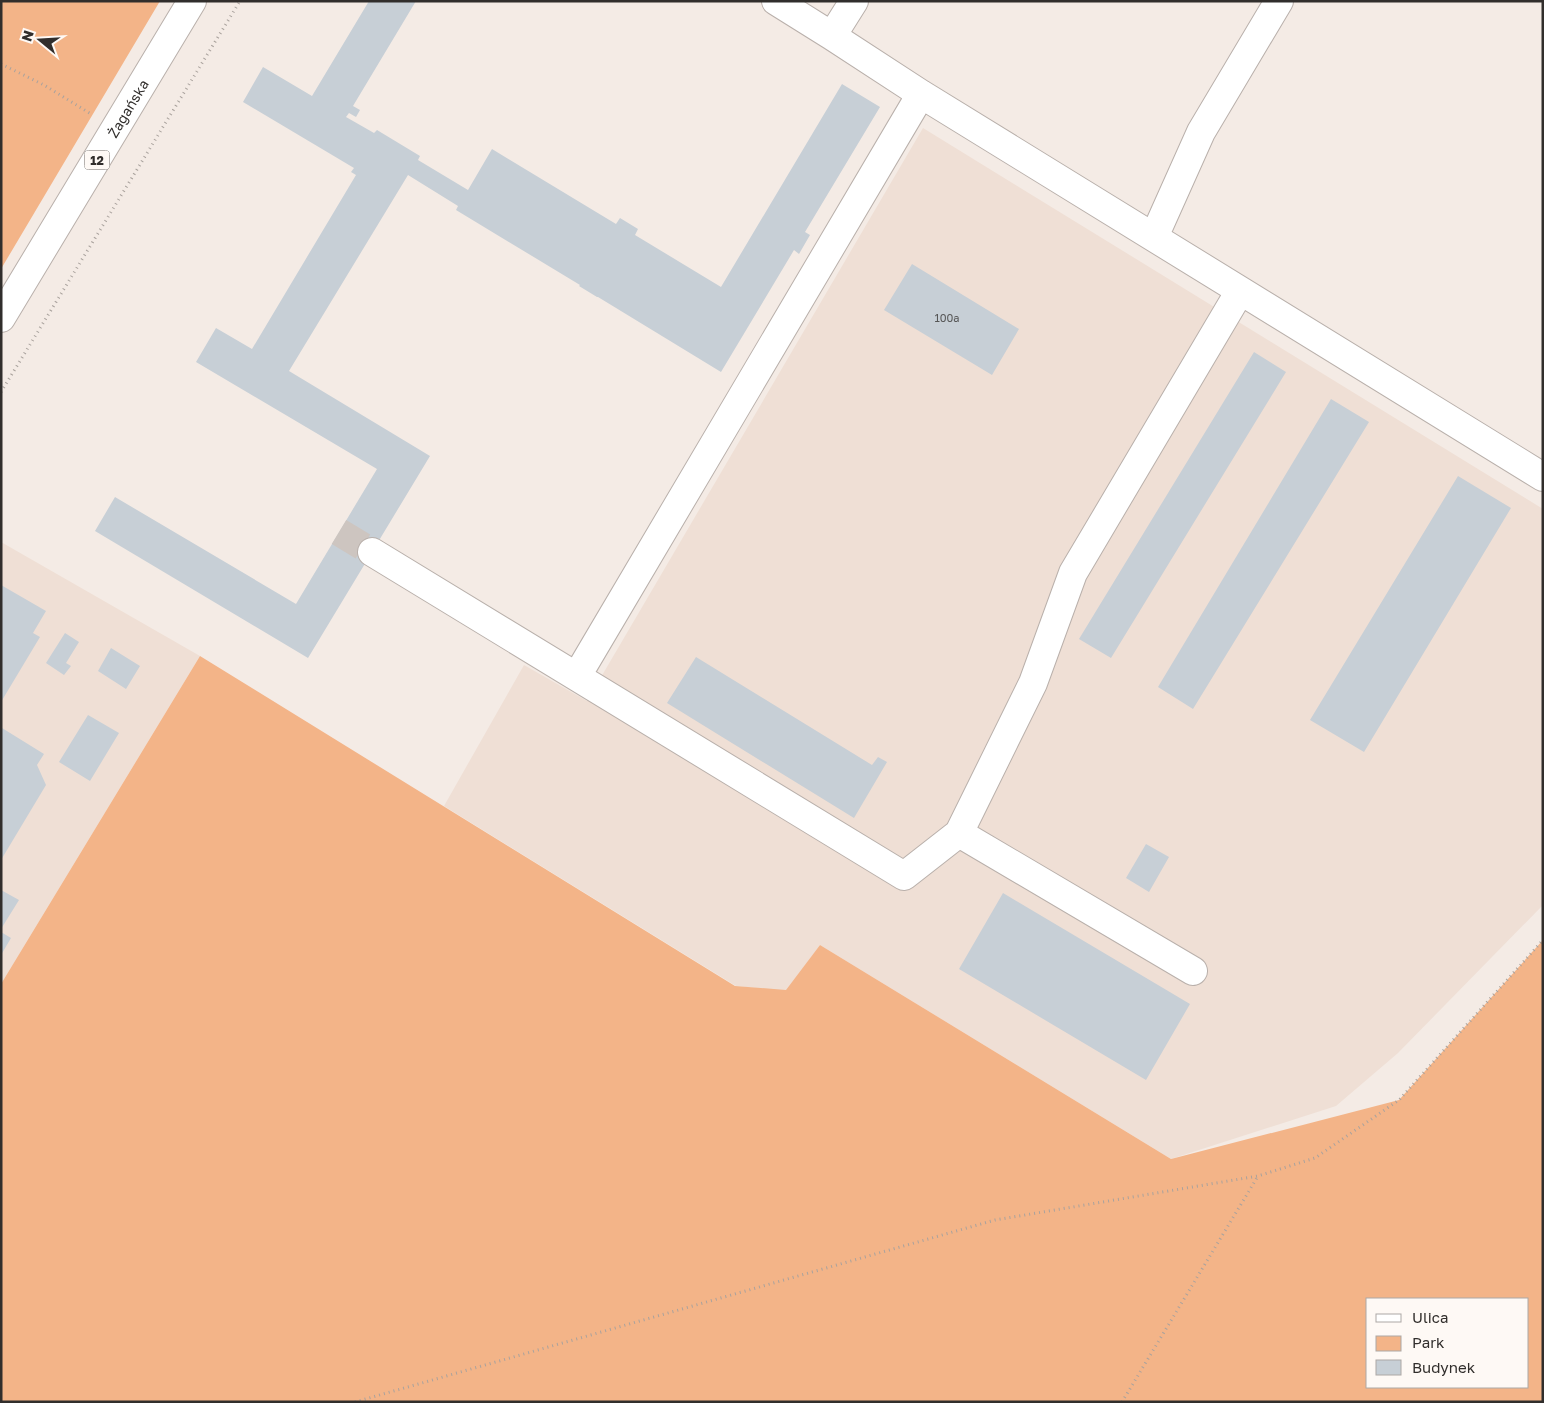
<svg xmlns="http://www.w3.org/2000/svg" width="1544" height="1403" font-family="'Golos Text',sans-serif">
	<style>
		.built { fill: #efdfd5 }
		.green { fill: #f3b488; fill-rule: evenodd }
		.building { fill: #c7cfd6 }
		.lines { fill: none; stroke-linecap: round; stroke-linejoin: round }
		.minor-tunnel { stroke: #cdc5c0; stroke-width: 28; stroke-dasharray: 28 14; stroke-linecap: butt }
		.minor-casing { stroke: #b9b0ab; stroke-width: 30 }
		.major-casing { stroke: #b9b0ab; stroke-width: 30 }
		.path { stroke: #a9a29d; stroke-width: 3; stroke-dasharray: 1 4; stroke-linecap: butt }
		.minor { stroke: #fff; stroke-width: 28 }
		.major { stroke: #fff; stroke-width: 28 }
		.labels { text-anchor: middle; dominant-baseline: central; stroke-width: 4.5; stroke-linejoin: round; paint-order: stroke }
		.number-label { font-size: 11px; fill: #565656 }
		.shield { fill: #fef9f5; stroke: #6e6b68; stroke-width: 1 }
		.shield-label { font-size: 12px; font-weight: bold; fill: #312e2c }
		.street-label { font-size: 14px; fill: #312e2c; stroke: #fef9f5 }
	</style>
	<rect width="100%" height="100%" fill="#f4ebe5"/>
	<!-- built -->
	<path class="built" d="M923,128L1543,509V905L1398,1053L1336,1106L1171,1159L820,945L786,991L736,986L444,806L524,665L587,701Z
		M1,542L200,656L1,984Z"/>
	<!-- green -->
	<path class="green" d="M1,1H160L1,269Z
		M200,656L735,986L786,990L820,945L1171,1159L1399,1100L1543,940V1402H1V984ZM1368,1299H1528V1387H1368Z"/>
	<!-- building -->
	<path class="building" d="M369,1H416L353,106L360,110L356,117L349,113L346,117L374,133L377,130L420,156L418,160L468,190L492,149L616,224L620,218L638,229L635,235L721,287L842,84L880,107L805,232L810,235L799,254L794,250L721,372L598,297H597L579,286L580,285L456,210L458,206L408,175L289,371L430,456L308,658L95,531L115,497L296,604L377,469L196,362L216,328L252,349L356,175L351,172L354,168L243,102L263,67L312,96Z
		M912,264L1019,329L992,375L884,310Z
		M1254,352L1286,372L1111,658L1079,639Z
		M1331,399L1369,422L1193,709L1158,687Z
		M1458,476L1511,508L1364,752L1310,720Z
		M1,585L46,611L33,633L40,637L1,702Z
		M65,633L79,642L66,663L71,666L64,675L46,663Z
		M111,648L140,666L126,689L98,671Z
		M696,657L872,765L878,757L887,762L854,818L667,703Z
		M88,715L119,733L90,781L59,762Z
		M2,728L44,754L37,765L46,785L1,860Z
		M1146,844L1169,857L1149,892L1126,878Z
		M1,890L19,900L1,929Z
		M1003,893L1190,1004L1146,1080L959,969Z
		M1,932L11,938L1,955Z"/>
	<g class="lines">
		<!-- minor-tunnel -->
		<path class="minor-tunnel" d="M339,532L372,552"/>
		<defs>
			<path id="minor" d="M776,1L832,36L921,94L1543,477
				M832,36L854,1
				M1154,237L1201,132L1279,1
				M372,552L904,876L959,833L1033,683L1073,573L1240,291
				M577,676L921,94
				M959,833L1193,971"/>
			<g id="major">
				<path id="s1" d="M1,318L192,1"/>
			</g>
		</defs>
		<!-- minor casing -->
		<use href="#minor" class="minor-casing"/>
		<!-- major casing -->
		<use href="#major" class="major-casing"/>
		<!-- path -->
		<path class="path" d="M1,64L44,85L91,114
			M1,392L240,1
			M355,1402L995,1220L1258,1176L1315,1158L1399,1100L1543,940
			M1122,1402L1258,1176"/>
		<!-- minor -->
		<use href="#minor" class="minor"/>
		<!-- major -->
		<use href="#major" class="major"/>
	</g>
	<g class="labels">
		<!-- number labels -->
		<g class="number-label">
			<text x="947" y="317">100a</text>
		</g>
		<!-- shield labels -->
		<rect class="shield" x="84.5" y="150.5" width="25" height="19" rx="4"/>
		<g class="shield-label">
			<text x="97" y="160">12</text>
		</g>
		<!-- street labels -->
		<g class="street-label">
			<text stroke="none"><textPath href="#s1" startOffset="245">Żagańska</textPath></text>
		</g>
	</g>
	<!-- border -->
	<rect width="1544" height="1403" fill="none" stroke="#312e2c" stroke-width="5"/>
	<!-- legend -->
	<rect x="1366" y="1298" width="162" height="90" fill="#fef9f5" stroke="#aca8a5"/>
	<rect x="1376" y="1314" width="25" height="8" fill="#ffffff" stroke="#aca8a5"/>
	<text x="1412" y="1323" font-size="15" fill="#312e2c">Ulica</text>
	<rect x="1376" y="1336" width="25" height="15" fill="#f3b488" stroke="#aca8a5"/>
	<text x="1412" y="1348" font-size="15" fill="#312e2c">Park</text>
	<rect x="1376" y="1360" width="25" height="15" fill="#c7cfd6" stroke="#aca8a5"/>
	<text x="1412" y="1373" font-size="15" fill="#312e2c">Budynek</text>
	<!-- north arrow -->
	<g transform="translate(40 40) rotate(288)" stroke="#fef9f5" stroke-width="4" paint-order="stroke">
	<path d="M0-4L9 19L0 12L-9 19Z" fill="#312e2c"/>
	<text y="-8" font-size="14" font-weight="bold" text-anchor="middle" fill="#312e2c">N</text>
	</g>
</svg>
